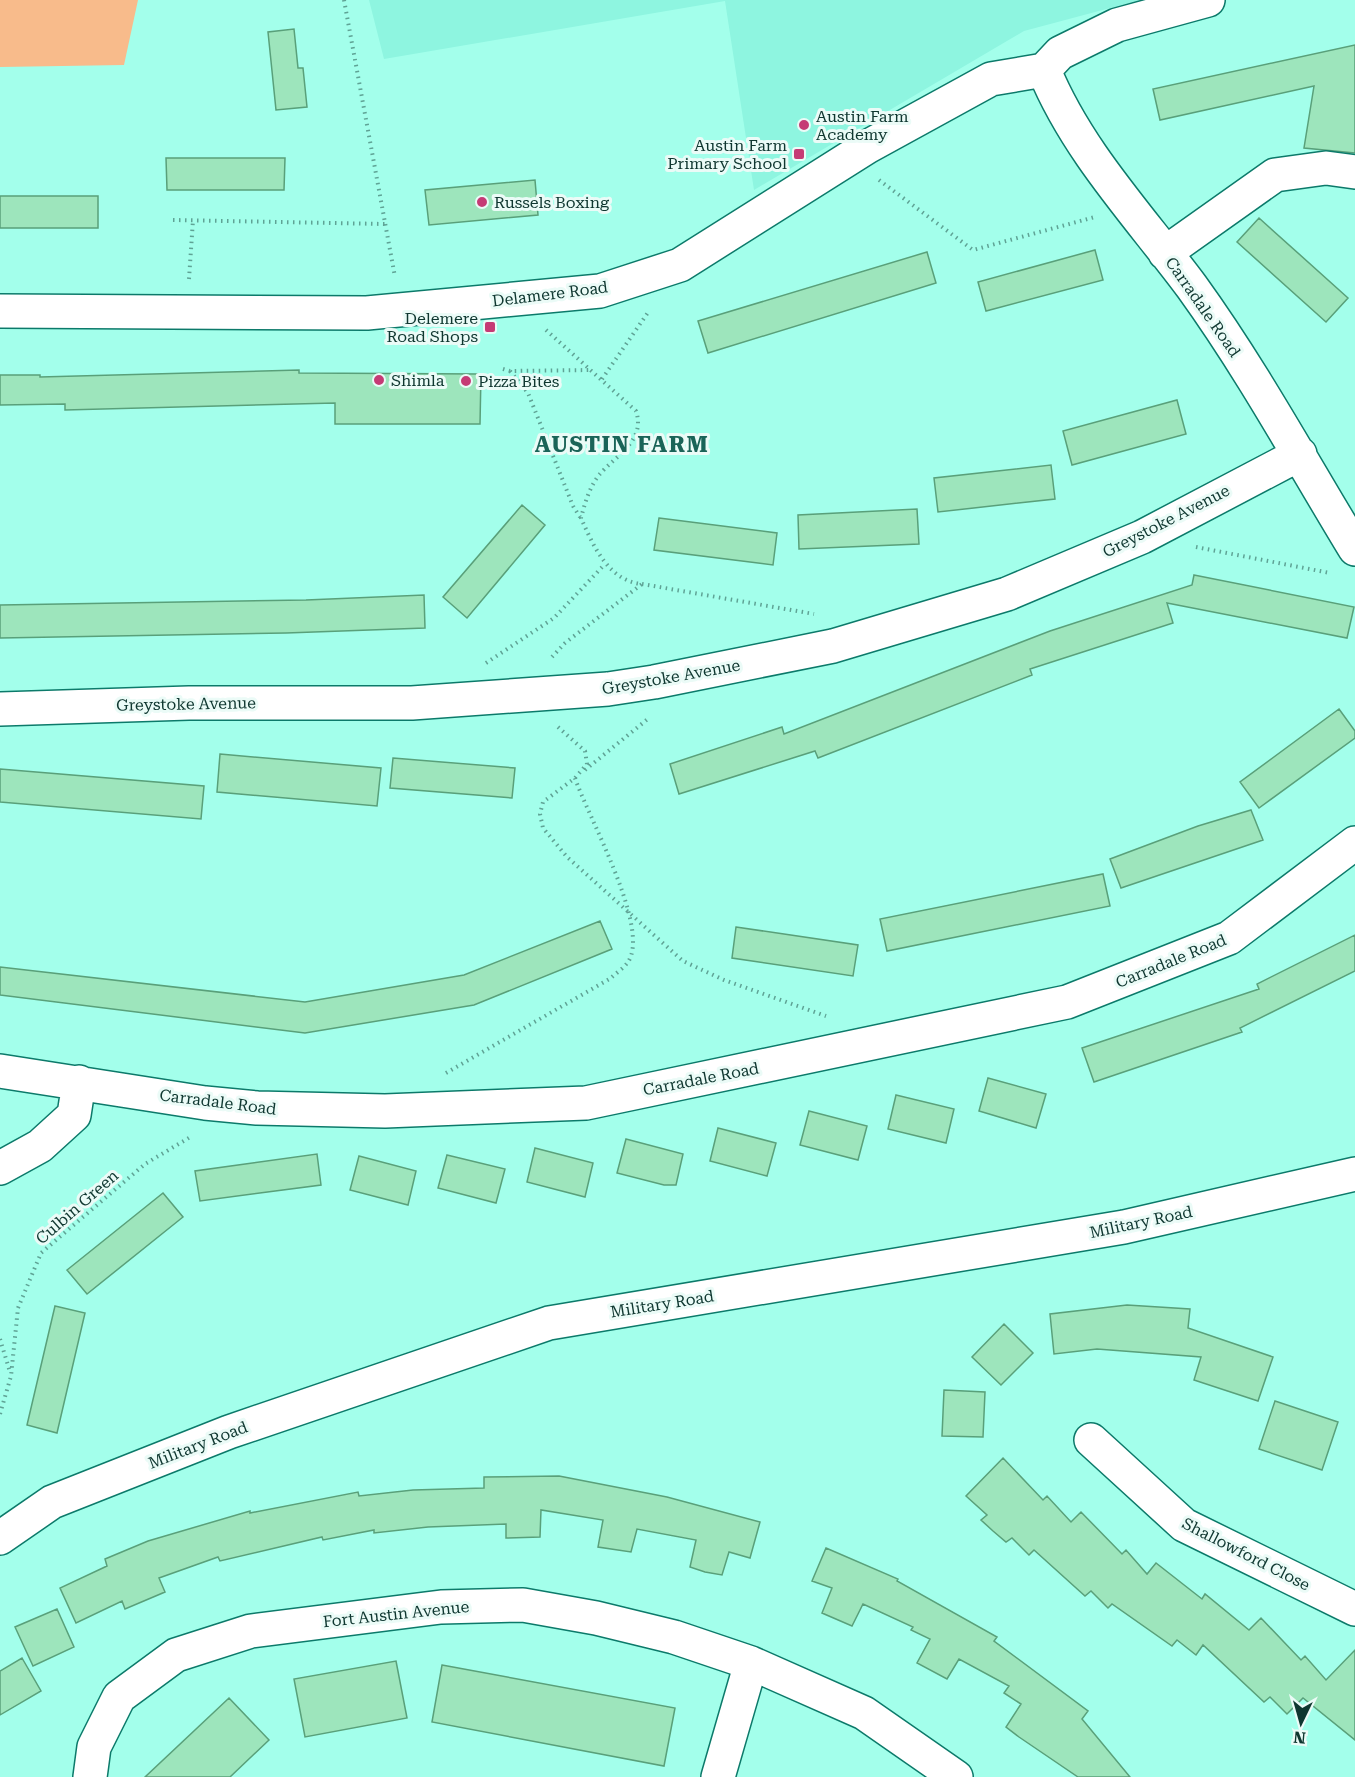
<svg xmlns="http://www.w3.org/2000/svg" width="1355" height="1777" font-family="'Roboto Serif',serif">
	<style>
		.built { fill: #8ef5e0 }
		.green { fill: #f8bb8b }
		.building { fill: #9de5bc; stroke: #59a07a; stroke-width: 1.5 }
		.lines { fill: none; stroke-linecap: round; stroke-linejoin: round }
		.minor-casing { stroke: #0c7a6a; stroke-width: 36 }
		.path { stroke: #5fa395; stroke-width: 4; stroke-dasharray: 1.5 4.5; stroke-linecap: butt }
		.minor { stroke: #fff; stroke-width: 33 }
		.poi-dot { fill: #c53b75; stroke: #ebfbf7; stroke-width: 2 }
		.labels { text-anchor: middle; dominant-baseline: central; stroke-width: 6; stroke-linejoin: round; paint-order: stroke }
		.poi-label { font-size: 16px; fill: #0f3730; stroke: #ebfbf7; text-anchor: start }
		.street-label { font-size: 16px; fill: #0f3730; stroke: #ebfbf7 }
		.district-label { font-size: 22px; font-weight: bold; letter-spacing: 1.5px; fill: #1a6458; stroke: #ebfbf7 }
	</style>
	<rect width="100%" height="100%" fill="#a3ffeb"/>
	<!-- built -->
	<path class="built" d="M369,0H1140L1024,31L754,190L725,1L384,59Z"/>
	<!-- green -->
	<path class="green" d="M0,0H138L124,65L0,67Z"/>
	<!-- building -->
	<path class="building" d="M294,29L298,68H303L307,107L276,110L268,32Z
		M1355,45V153L1304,148L1314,86L1160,120L1153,89Z
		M166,158H285L284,190H167Z
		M535,180L538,215L429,225L425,190Z
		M0,196H98V228H0Z
		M1259,218L1348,298L1326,322L1237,242Z
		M1095,250L1103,280L986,311L978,282Z
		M927,252L936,283L708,353L698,321Z
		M299,370V373L481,374L480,424H335V403L65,410V404L0,405V375H40V377Z
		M1177,400L1186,434L1072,465L1063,431Z
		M1051,465L1055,499L938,512L934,478Z
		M522,505L545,525L467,618L443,597Z
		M917,509L919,544L799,549L798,515Z
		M659,518L777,533L773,565L654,550Z
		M1194,575L1354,607L1347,638L1167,603L1173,623L1030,669L1032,675L818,758L815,751L679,794L670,764L782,727L784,734L1050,631L1192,585Z
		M424,595L425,628L286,633L0,638V605L306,600Z
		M1339,709L1355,731V738L1259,808L1240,782Z
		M220,754L381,768L377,806L217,792Z
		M393,758L515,768L512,798L390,788Z
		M0,769L204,786L201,819L0,802Z
		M1251,810L1263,840L1121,888L1110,859L1198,826Z
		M1103,874L1110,906L887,951L880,919Z
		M600,921L612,949L474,1005L305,1033L0,995V967L305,1002L464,975Z
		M736,927L858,945L853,976L732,958Z
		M1355,935V971L1240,1028L1242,1032L1094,1082L1082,1048L1259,989L1257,984Z
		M988,1078L1046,1094L1036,1128L979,1111Z
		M896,1095L954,1109L946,1143L888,1129Z
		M809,1111L867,1126L858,1160L800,1145Z
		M718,1128L776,1143L767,1176L710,1161Z
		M626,1139L683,1154L676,1185H664L617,1173Z
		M535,1148L593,1163L585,1197L527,1182Z
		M317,1154L321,1185L200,1201L195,1171Z
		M447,1155L505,1169L496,1203L438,1188Z
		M359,1156L416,1171L408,1205L350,1190Z
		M163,1193L183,1217L87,1294L67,1270Z
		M1127,1305L1190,1309L1188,1328L1273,1357L1258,1401L1194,1380L1201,1357L1097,1349L1054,1354L1050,1314Z
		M55,1306L85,1313L57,1433L27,1425Z
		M1004,1324L1033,1353L1001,1385L972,1357Z
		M944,1390L985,1392L983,1437L942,1436Z
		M1275,1401L1338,1422L1322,1470L1259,1449Z
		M1003,1458L1043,1500L1047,1496L1071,1522L1081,1512L1122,1554L1126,1550L1147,1574L1156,1563L1202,1599L1205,1594L1249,1630L1261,1618L1301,1660L1305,1656L1326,1680L1355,1650V1740L1303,1698L1287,1714L1270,1697L1264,1702L1203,1645L1196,1655L1177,1640L1172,1646L1112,1604L1108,1608L1091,1591L1085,1596L1034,1550L1029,1555L1012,1538L1006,1542L993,1531L981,1520L987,1515L966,1496Z
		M559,1476L667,1497L760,1522L750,1558L729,1552L722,1575L705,1572L690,1567L696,1540L637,1529L631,1552L598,1547L603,1520L541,1510L540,1537L506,1538V1524L428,1527L374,1533V1530L323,1540L322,1537L220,1561L218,1557L159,1578L165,1592L125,1609L122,1601L76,1623L60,1588L107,1566L105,1559L148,1541L250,1511V1513L358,1492L359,1496L413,1490L484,1488V1477Z
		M826,1548L898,1579L897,1581L997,1637L994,1641L1088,1711L1082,1719L1130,1777H1078L1019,1737L1006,1727L1021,1704L1004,1693L1009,1686L959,1659L947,1679L917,1663L930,1639L911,1630L913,1627L863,1604L852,1626L822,1613L832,1588L812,1581Z
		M57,1609L74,1647L33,1666L15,1627Z
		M22,1658L41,1691L0,1715V1671Z
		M396,1661L407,1718L305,1737L294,1679Z
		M442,1665L675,1708L664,1766L432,1722Z
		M229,1698L269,1740L230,1777H145Z"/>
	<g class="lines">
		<defs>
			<path id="minor" d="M1044,70C1077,151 1140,217 1192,287C1252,370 1302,462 1355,549
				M1165,253L1275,175L1326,168L1355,172
				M0,311L367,313L600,291L680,265L867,147L991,79L1044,70L1060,53L1117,25L1208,0
				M0,709L189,703H412L608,689L654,682L833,646L1007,594L1142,537L1300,454
				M0,1071L205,1103L257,1108L385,1111L586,1103L1067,1002L1229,938L1355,843
				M0,1168L40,1146L74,1115L79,1082
				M1091,1440L1184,1525L1355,1609
				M0,1538L52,1502L229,1432L549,1323L1124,1227L1355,1174
				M90,1777L94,1747L119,1697L176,1655L251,1631L441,1607L523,1605L596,1618L674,1637L751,1663L864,1713L956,1777
				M718,1777L751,1663"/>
		</defs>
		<!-- minor casing -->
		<use href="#minor" class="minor-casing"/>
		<!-- path -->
		<path class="path" d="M344,0L395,277
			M879,180L973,250L1095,217
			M173,220L385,224
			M189,279L193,220
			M546,330L636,411C646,441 616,455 599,475C589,488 585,503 581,518C593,545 608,581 642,584L565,643L551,658
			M503,369L510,371L592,370
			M510,371L528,393L573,506L580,517
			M602,379L649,311
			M1196,547L1330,573
			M642,584L814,614
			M486,663L554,618L605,564
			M558,727L585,751L587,764L575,778L543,802L540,814L543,828L567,857L683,961L724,980L826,1016
			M585,770L649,718
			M446,1073L611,978C616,973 624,968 628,962C651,928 588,817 575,778
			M0,1339L10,1372
			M0,1414L11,1376L18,1308L41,1253L145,1164L192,1136"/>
		<!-- minor -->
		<use href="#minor" class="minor"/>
	</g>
	<!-- markers -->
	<g class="poi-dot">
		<circle cx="804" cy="125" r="6"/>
		<rect x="793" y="148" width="12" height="12" rx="3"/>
		<circle cx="482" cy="202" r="6"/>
		<rect x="484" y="321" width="12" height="12" rx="3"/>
		<circle cx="379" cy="380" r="6"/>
		<circle cx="466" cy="381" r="6"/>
	</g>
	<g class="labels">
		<!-- poi labels -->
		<g class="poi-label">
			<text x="816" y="116">Austin Farm<tspan x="816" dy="18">Academy</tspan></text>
			<text x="787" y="145" text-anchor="end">Austin Farm<tspan x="787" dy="18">Primary School</tspan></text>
			<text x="494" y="202">Russels Boxing</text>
			<text x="478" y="318" text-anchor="end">Delemere<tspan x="478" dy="18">Road Shops</tspan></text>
			<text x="391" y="380">Shimla</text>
			<text x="478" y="381">Pizza Bites</text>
		</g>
		<!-- street labels -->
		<g class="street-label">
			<text transform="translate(550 294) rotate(-7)">Delamere Road</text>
			<text transform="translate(1203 307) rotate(55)">Carradale Road</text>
			<text transform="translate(1166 521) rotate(-27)">Greystoke Avenue</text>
			<text transform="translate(671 677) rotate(-10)">Greystoke Avenue</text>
			<text transform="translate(186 704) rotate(-1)">Greystoke Avenue</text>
			<text transform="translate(1171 961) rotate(-22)">Carradale Road</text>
			<text transform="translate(701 1079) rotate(-11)">Carradale Road</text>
			<text transform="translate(218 1102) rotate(7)">Carradale Road</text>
			<text transform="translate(77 1207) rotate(-41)">Culbin Green</text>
			<text transform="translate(1141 1222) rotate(-12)">Military Road</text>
			<text transform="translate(662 1304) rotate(-9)">Military Road</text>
			<text transform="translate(198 1445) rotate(-21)">Military Road</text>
			<text transform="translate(1246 1554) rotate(27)">Shallowford Close</text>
			<text transform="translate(396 1614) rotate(-6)">Fort Austin Avenue</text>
		</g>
		<!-- district labels -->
		<g class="district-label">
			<text x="622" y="444">AUSTIN FARM</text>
		</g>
	</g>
	<!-- north arrow -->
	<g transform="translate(1301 1723) rotate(185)" stroke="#ebfbf7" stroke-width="4.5" paint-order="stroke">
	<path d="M0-4.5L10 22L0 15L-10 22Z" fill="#0f3730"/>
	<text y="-9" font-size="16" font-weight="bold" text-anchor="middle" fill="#0f3730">N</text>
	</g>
</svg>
